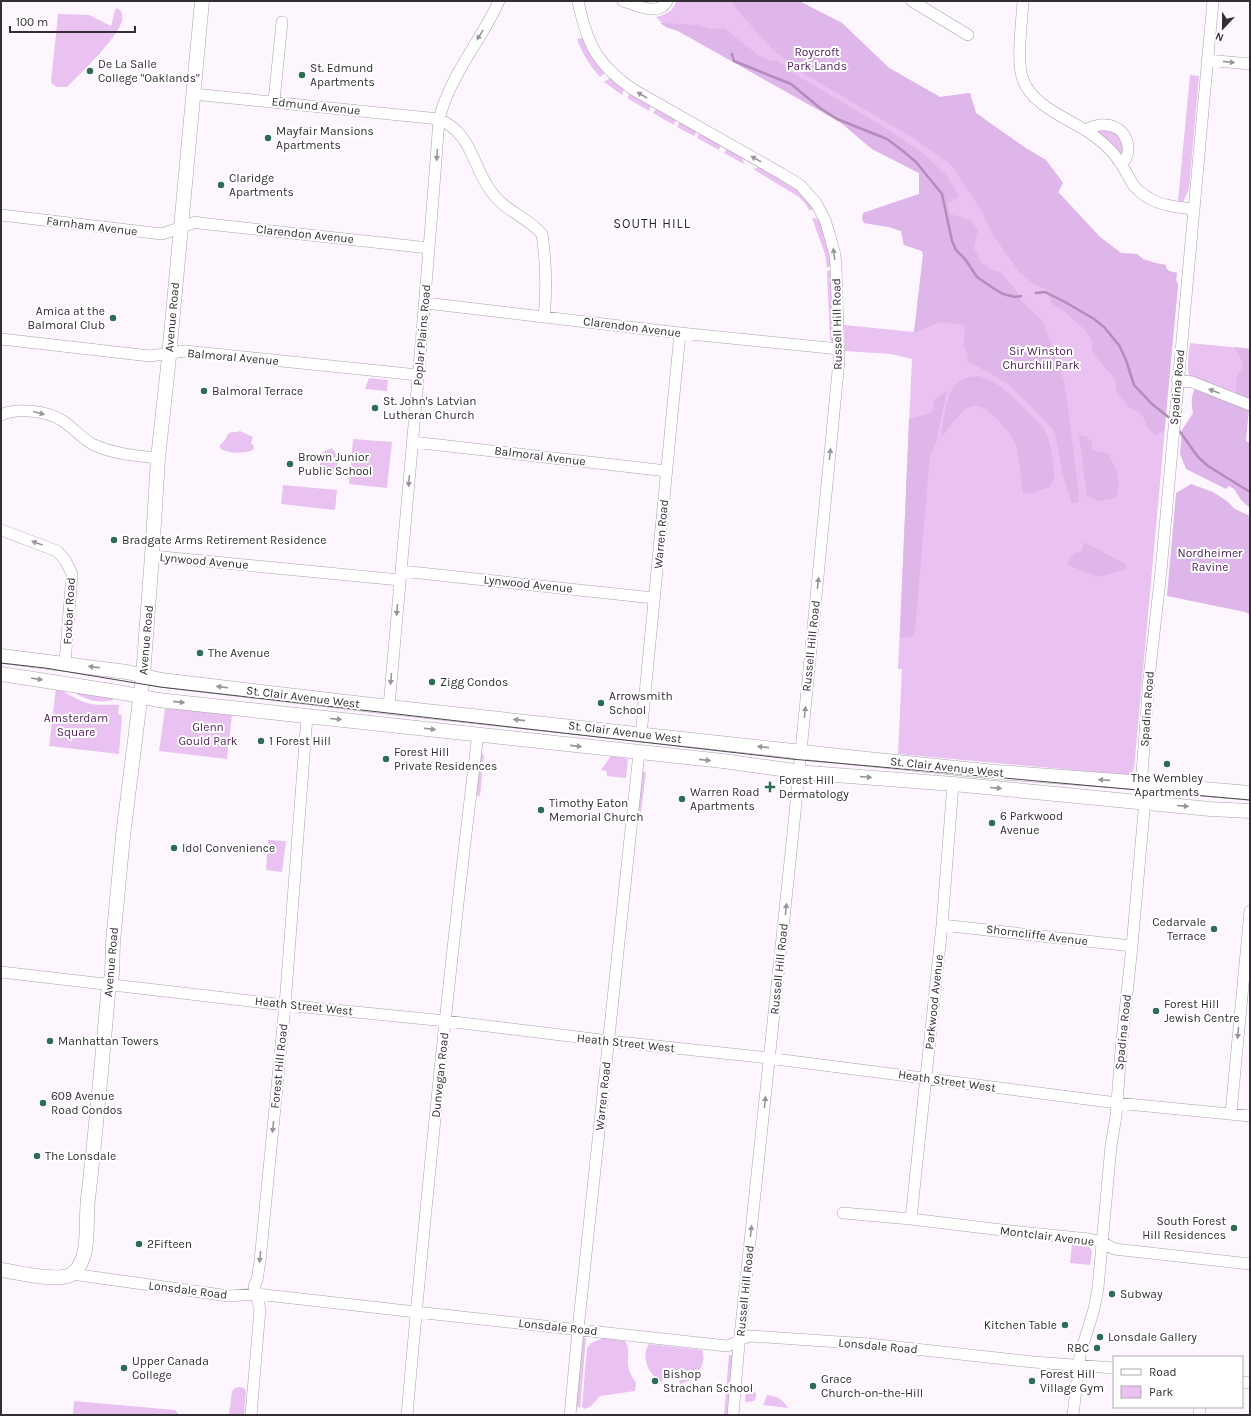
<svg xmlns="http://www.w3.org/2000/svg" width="1251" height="1416" font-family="Karla,sans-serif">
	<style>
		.green { fill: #e9c2f2 }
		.forest { fill: #dfb6e9 }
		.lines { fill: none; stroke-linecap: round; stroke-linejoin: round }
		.stream { stroke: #b38cbc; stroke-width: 2.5 }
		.minor-casing { stroke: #aaa1ac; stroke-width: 12 }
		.major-casing { stroke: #aaa1ac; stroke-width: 15 }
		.minor { stroke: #fff; stroke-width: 11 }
		.major { stroke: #fff; stroke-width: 14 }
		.tram { stroke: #4a464b; stroke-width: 1 }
		.oneway { fill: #989699 }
		.poi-dot { fill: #2f6c58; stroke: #fff; stroke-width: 1.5 }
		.labels { text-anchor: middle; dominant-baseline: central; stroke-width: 4; stroke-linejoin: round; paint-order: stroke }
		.park-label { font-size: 12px; fill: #53225f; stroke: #fff }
		.poi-label { font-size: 12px; fill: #322e33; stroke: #fff; text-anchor: start }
		.street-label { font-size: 12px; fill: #322e33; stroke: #fff }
		.neighbourhood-label { font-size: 13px; letter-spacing: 1px; fill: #2d272f; stroke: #fff }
	</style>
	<rect width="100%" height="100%" fill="#fdf6ff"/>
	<!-- green -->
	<path class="green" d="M676,1H799L842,23L889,68L940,97L970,93L976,113L1027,149L1046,160L1063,183L1058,192L1100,237L1121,253L1137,254L1143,259L1155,263L1166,265V268L1169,271L1177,273L1176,280L1178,285L1134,769L1131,774L1128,775L898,754L902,669H898L912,359L891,354L845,351L844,325L914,332L923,255L922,251L904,245L901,231L889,227L864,223L862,219L863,213L919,194V173L872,149L840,122L678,31L666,27L656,17C665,15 674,11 676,1Z
		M117,8L121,11C122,14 123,18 122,21C116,40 82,72 67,87H57L52,84L51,82L58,14L89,15L111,26L115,10Z
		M583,38L605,73L600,77C590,66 582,53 577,39Z
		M1190,75L1199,76L1189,189L1183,202L1178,201Z
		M610,78L624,89L622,95L604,82Z
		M630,93L651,105L649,111L627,98Z
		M657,108L676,119L674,125L653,113Z
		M680,121L697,131L694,136L677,127Z
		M1099,129L1114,131L1124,142L1123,157L1111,143L1097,131Z
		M700,133L721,145L719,150L697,138Z
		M728,148L742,156L744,164L724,153Z
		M760,167L781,178L801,192L814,208L810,211L804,202L799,197L753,169Z
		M812,218L819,219L827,241L831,267H827L825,254Z
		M831,270L834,339L832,342L830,340L827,271Z
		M1190,343L1250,349V401L1190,378C1186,367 1189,355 1190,343Z
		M369,378L388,380L387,391L365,389Z
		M240,431L253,437L251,443L254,446L253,450C244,454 228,454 220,448V445C226,441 226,436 229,433C232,431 237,433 240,431Z
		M353,439L392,442L387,488L349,484Z
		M332,448L338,457L337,469L329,477L319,475L321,453Z
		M283,485L337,490L335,510L281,504Z
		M56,688C65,692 77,700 87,703C98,706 108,704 119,705L118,714L122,715L119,754L49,746Z
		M71,691L113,697V700C97,704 85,699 71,691Z
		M165,709H176L232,714L227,759L159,751Z
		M481,753L484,755L480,796L476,795Z
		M611,756L628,759L626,778L607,776V773L606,771L601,770Z
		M642,771L646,772L641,812L638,810Z
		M268,840L286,841L282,872L266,870Z
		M1072,1243L1084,1244L1090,1247L1092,1252L1090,1265L1070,1263Z
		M583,1338H586L580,1408L576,1406Z
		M603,1338L625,1341C629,1347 628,1350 628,1357C627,1366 630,1375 636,1382L635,1391L600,1396L590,1407L584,1409L582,1406L587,1348L591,1343Z
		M649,1344L702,1350C708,1364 695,1381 680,1384L679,1378L673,1376L664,1377L662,1382C649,1375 640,1358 649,1344Z
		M729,1355H733L728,1415H724Z
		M746,1385C753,1389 760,1393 754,1401L745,1402Z
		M240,1387L244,1388L246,1391L244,1415H229L232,1391L235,1388Z
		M767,1395C777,1396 783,1399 788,1408L763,1405L765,1401Z
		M74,1401L175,1410L179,1415H73Z"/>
	<!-- forest -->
	<path class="forest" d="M731,1H799L842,23L889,68L940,97L970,93L976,113L1027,149L1046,160L1063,183L1058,192L1100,237L1121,253L1137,254L1143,259L1155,263L1166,265V268L1169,271L1177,273L1176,280L1178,285L1164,431L1156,435L1147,428L1144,418L1140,413L1130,408L1117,393L1115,379L1092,352V340L1085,330L1065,312L1052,304L1046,289L1035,285L1020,273L993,235L981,210L951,165L915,139L804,74L773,50L738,11L735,6Z
		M660,23L696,25L712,29L724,28L758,55L771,61H778L793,73L884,127L924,154L947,176L959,195L958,198L948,202L950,214L970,220L978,230L974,248L981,262L992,270L1001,272L1015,289L1022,302L1034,312L1044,324L1064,381L1069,415L1079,496L1078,502L1072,504L1062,471L1055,433L1049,425L1028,403L1005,382L968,361L967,353L964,347L965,325L940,322L914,333L923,255L922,251L904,245L901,231L889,227L864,223L862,219L863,213L919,194V173L872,149L840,122L678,31L666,27Z
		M1234,347L1250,349V401L1236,395C1236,385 1235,375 1243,368L1241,359Z
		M979,376C1000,382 1015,399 1030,414C1036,420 1043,426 1046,433C1051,442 1055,468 1054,478C1053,481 1051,484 1050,487L1028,494H1023L1017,447C1013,436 1005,428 997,419C971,391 960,414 943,436L941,432C945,416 946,386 963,379C968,377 974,376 979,376Z
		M1195,388L1249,409L1246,441L1250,443V508L1241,500L1234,489L1229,486L1226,489L1186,469L1180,454L1182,430L1193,413C1191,403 1191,397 1195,388Z
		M947,391L936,442L930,456L915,630L912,638L900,637L909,419L931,413C934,409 933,407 934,403C936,396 942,394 947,391Z
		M1079,436H1085L1092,442V450L1107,453C1117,466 1121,482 1116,498L1099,501L1087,496Z
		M1191,484L1213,492L1227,501L1235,509L1250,516V615L1245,612L1167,596L1176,493Z
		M1084,542L1127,565L1126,569L1098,577L1068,565V561L1075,553L1081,552Z"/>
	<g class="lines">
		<!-- stream -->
		<path class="stream" d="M732,54L734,61L791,84L820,108L837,119L887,139L903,151L916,162L942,194L952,241L956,250L965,259L977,277L993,288L1003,294L1015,297L1021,296
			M1036,293L1045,292L1065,302L1094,319L1104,327L1119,345L1126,360L1134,385L1152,404L1172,420
			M1178,429L1198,457L1208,466L1250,492"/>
		<defs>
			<path id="minor" d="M578,1C587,44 597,65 634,90L782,174L800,185L816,203L825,220L829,233L835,255L836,268L839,361L793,833L738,1355L733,1415
				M623,1C636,5 659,17 667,1
				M912,1L968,35
				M1023,1C1022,21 1016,62 1023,80C1034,109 1075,120 1098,139C1107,146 1115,154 1121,164C1132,180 1130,187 1149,198C1162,206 1178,207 1193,209
				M1207,60L1250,64
				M193,94L439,119C473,135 471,163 490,190C504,211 526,216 542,234C546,262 547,289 544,317
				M274,101L282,22
				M1085,130C1092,127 1099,124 1106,125C1126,126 1135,150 1122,164
				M1,215L162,234L196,222L199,223L429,248
				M426,303L680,333L839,349
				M1,339L150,356L185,351L418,375
				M1177,380L1192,382L1250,405
				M1,415C17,407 48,411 63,421C73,428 82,438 92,444C113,454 136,456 158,458
				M413,442L667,471
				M1,530L57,551L65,560L72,574L65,663
				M152,556L400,580
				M401,571L654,598
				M389,707C406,511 425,315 439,119C451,73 480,43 499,1
				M641,735L680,333
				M942,925L1132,946
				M1,972L285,1005L446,1021L618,1042L760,1057L1117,1103L1250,1116
				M1231,1113L1250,911
				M843,1213L911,1219L1010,1231L1089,1239L1102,1242L1114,1249L1250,1264
				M911,1219L942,925L953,784
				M72,1274L229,1296L257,1294L416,1312L727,1346C736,1344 742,1337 751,1336L869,1344L1033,1362L1114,1368
				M1242,1382L1250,1383
				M251,1415L260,1309L254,1286L257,1280L260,1261L285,1005L307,716
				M407,1415C427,1188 450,961 478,734
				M570,1415L578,1330L639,753
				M1073,1415L1080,1355L1094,1309L1098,1288L1111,1146L1116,1116L1121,1050L1132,946L1144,811L1142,774L1149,678L1161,571L1213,1
				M1199,1415L1200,1407"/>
			<path id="major" d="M1,656L127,672L161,680L389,707L867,759L996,772L1132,782L1157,785L1250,793
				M1,674L124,693L158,700L723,761L809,773L953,784L1210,809L1250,811
				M1,1270C17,1272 59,1283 72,1274C80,1269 83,1259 85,1250C88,1233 86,1216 88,1199C96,1131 102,1062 108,994L112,974L113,942L123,836L143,676L152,556L158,458L168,367L202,1"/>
		</defs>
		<!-- minor casing -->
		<use href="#minor" class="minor-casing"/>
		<!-- major casing -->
		<use href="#major" class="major-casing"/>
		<!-- minor -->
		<use href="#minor" class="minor"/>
		<!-- major -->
		<use href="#major" class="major"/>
		<!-- tram -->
		<path class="tram" d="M1,663L45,668L160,687L791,759L1250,800"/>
	</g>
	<!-- one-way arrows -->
	<defs><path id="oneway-solid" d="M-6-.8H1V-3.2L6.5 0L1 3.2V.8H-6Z"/></defs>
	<g class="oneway">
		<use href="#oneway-solid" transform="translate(480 35) rotate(122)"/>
		<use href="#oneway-solid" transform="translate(1229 62) rotate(6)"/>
		<use href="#oneway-solid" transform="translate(642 95) rotate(-150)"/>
		<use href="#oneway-solid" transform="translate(437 155) rotate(94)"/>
		<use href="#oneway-solid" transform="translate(756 159) rotate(-151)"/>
		<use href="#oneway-solid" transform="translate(834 254) rotate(-98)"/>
		<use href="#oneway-solid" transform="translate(1214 391) rotate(-159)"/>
		<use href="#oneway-solid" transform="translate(39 413) rotate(15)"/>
		<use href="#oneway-solid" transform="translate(830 454) rotate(-84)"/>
		<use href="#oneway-solid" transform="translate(409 481) rotate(95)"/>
		<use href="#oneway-solid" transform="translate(37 543) rotate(-160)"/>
		<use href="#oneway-solid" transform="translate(818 583) rotate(-84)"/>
		<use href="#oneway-solid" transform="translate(397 610) rotate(95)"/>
		<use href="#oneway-solid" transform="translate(94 667) rotate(-173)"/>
		<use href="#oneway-solid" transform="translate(37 679) rotate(9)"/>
		<use href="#oneway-solid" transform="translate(391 679) rotate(95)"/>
		<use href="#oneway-solid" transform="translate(222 687) rotate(-173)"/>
		<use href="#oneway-solid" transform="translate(179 702) rotate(6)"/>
		<use href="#oneway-solid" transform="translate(805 712) rotate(-84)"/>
		<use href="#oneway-solid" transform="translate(336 719) rotate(5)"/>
		<use href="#oneway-solid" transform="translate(519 720) rotate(-174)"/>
		<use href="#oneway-solid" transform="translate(430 729) rotate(7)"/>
		<use href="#oneway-solid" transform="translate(576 746) rotate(6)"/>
		<use href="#oneway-solid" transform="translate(763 747) rotate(-174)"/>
		<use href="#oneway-solid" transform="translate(705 760) rotate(6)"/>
		<use href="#oneway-solid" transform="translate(866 777) rotate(4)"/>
		<use href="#oneway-solid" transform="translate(1104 780) rotate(-176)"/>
		<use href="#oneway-solid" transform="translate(996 788) rotate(5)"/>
		<use href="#oneway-solid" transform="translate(1183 806) rotate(5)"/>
		<use href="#oneway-solid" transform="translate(786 909) rotate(-84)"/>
		<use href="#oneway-solid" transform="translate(1238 1033) rotate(95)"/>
		<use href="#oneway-solid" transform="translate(765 1102) rotate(-84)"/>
		<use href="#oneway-solid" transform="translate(273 1127) rotate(96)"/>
		<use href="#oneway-solid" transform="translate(751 1231) rotate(-84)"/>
		<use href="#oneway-solid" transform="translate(260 1257) rotate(96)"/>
	</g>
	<!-- markers -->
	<g class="poi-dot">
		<circle cx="90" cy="71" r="4"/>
		<circle cx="302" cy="75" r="4"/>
		<circle cx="268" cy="138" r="4"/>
		<circle cx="221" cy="185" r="4"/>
		<circle cx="113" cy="318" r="4"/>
		<circle cx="204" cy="391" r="4"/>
		<circle cx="375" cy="408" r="4"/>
		<circle cx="290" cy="464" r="4"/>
		<circle cx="114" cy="540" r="4"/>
		<circle cx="200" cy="653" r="4"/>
		<circle cx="432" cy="682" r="4"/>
		<circle cx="601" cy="703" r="4"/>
		<circle cx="261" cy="741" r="4"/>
		<circle cx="386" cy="759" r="4"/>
		<circle cx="1167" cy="764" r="4"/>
		<path d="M768 781h4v4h4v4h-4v4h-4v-4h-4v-4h4z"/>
		<circle cx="682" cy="799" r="4"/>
		<circle cx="541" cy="810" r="4"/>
		<circle cx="992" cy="823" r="4"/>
		<circle cx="174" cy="848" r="4"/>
		<circle cx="1214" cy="929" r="4"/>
		<circle cx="1156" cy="1011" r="4"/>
		<circle cx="50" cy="1041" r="4"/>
		<circle cx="43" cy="1103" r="4"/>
		<circle cx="37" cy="1156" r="4"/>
		<circle cx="1234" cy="1228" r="4"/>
		<circle cx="139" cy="1244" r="4"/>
		<circle cx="1112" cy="1294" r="4"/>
		<circle cx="1065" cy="1325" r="4"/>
		<circle cx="1100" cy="1337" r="4"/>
		<circle cx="1097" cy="1348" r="4"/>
		<circle cx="124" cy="1368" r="4"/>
		<circle cx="655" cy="1381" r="4"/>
		<circle cx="1032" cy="1381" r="4"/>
		<circle cx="813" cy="1386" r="4"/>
	</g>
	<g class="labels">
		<!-- park labels -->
		<g class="park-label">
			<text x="817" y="52">Roycroft<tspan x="817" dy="14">Park Lands</tspan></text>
			<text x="1041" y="351">Sir Winston<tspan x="1041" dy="14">Churchill Park</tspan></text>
			<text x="1210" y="553">Nordheimer<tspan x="1210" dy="14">Ravine</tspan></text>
			<text x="76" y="718">Amsterdam<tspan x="76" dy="14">Square</tspan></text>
			<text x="208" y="727">Glenn<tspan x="208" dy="14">Gould Park</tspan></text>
		</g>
		<!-- poi labels -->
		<g class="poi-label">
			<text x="98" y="64">De La Salle<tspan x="98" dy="14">College "Oaklands"</tspan></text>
			<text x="310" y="68">St. Edmund<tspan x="310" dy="14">Apartments</tspan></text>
			<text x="276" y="131">Mayfair Mansions<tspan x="276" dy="14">Apartments</tspan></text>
			<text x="229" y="178">Claridge<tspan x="229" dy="14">Apartments</tspan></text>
			<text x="105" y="311" text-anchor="end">Amica at the<tspan x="105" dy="14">Balmoral Club</tspan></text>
			<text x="212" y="391">Balmoral Terrace</text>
			<text x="383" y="401">St. John's Latvian<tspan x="383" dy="14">Lutheran Church</tspan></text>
			<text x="298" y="457">Brown Junior<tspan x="298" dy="14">Public School</tspan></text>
			<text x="122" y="540">Bradgate Arms Retirement Residence</text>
			<text x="208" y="653">The Avenue</text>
			<text x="440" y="682">Zigg Condos</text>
			<text x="609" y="696">Arrowsmith<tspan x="609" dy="14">School</tspan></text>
			<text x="269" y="741">1 Forest Hill</text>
			<text x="394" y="752">Forest Hill<tspan x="394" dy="14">Private Residences</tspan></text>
			<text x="1167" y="778" text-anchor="middle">The Wembley<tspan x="1167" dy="14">Apartments</tspan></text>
			<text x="779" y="780">Forest Hill<tspan x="779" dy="14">Dermatology</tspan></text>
			<text x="690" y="792">Warren Road<tspan x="690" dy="14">Apartments</tspan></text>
			<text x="549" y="803">Timothy Eaton<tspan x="549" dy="14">Memorial Church</tspan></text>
			<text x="1000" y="816">6 Parkwood<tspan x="1000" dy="14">Avenue</tspan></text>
			<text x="182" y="848">Idol Convenience</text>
			<text x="1206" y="922" text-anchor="end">Cedarvale<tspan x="1206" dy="14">Terrace</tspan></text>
			<text x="1164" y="1004">Forest Hill<tspan x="1164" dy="14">Jewish Centre</tspan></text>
			<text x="58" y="1041">Manhattan Towers</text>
			<text x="51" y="1096">609 Avenue<tspan x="51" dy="14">Road Condos</tspan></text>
			<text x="45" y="1156">The Lonsdale</text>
			<text x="1226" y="1221" text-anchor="end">South Forest<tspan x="1226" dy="14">Hill Residences</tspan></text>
			<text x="147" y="1244">2Fifteen</text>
			<text x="1120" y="1294">Subway</text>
			<text x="1057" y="1325" text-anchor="end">Kitchen Table</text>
			<text x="1108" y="1337">Lonsdale Gallery</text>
			<text x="1089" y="1348" text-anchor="end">RBC</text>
			<text x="132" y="1361">Upper Canada<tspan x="132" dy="14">College</tspan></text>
			<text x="663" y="1374">Bishop<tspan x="663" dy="14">Strachan School</tspan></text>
			<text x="1040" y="1374">Forest Hill<tspan x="1040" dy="14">Village Gym</tspan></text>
			<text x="821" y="1379">Grace<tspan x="821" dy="14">Church-on-the-Hill</tspan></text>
		</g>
		<!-- street labels -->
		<g class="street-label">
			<text transform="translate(316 106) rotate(6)">Edmund Avenue</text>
			<text transform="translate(92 226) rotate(7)">Farnham Avenue</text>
			<text transform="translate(305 234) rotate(6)">Clarendon Avenue</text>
			<text transform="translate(172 317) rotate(-85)">Avenue Road</text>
			<text transform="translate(837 324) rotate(-91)">Russell Hill Road</text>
			<text transform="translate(632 327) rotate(7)">Clarendon Avenue</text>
			<text transform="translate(422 335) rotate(-85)">Poplar Plains Road</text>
			<text transform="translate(233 357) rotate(5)">Balmoral Avenue</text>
			<text transform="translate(1177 387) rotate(-85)">Spadina Road</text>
			<text transform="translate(540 456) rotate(7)">Balmoral Avenue</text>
			<text transform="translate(661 534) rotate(-85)">Warren Road</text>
			<text transform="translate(204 561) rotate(5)">Lynwood Avenue</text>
			<text transform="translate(528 584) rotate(6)">Lynwood Avenue</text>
			<text transform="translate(69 611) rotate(-87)">Foxbar Road</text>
			<text transform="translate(146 640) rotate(-85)">Avenue Road</text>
			<text transform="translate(811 646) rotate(-84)">Russell Hill Road</text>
			<text transform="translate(303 697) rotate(7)">St. Clair Avenue West</text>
			<text transform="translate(1147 709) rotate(-86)">Spadina Road</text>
			<text transform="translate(625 732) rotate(7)">St. Clair Avenue West</text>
			<text transform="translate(947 767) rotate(6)">St. Clair Avenue West</text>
			<text transform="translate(1037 935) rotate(7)">Shorncliffe Avenue</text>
			<text transform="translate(111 962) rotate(-85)">Avenue Road</text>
			<text transform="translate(779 969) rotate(-84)">Russell Hill Road</text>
			<text transform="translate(934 1002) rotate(-84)">Parkwood Avenue</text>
			<text transform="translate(304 1006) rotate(6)">Heath Street West</text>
			<text transform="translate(1123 1032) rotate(-84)">Spadina Road</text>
			<text transform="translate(626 1043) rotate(6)">Heath Street West</text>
			<text transform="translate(279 1066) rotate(-84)">Forest Hill Road</text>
			<text transform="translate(440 1075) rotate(-84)">Dunvegan Road</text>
			<text transform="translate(947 1081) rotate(8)">Heath Street West</text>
			<text transform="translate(603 1096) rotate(-84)">Warren Road</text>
			<text transform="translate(1047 1236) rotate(7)">Montclair Avenue</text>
			<text transform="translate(188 1290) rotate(7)">Lonsdale Road</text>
			<text transform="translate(745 1291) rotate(-84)">Russell Hill Road</text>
			<text transform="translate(558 1327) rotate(6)">Lonsdale Road</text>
			<text transform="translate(878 1346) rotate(5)">Lonsdale Road</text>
		</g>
		<!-- neighbourhood labels -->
		<g class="neighbourhood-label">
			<text x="652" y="223">SOUTH HILL</text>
		</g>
	</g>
	<!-- border -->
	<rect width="1251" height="1416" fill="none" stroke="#322e33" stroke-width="4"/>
	<!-- legend -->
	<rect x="1113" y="1356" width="130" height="52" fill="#ffffff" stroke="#adabad"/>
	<rect x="1121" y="1369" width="20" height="6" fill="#ffffff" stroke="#adabad"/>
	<text x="1149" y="1376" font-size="12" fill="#322e33">Road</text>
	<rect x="1121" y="1386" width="20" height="12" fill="#e9c2f2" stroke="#adabad"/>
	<text x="1149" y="1396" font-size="12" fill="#322e33">Park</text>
	<!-- north arrow -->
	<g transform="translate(1223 28) rotate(202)" stroke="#ffffff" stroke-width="3" paint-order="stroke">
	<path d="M0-3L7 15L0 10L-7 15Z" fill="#322e33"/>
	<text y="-6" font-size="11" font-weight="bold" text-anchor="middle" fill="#322e33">N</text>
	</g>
	<!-- scale -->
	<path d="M10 26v6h125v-6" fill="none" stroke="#322e33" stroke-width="2"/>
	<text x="16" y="26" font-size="12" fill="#322e33" stroke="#ffffff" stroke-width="3" paint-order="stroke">100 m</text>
</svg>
